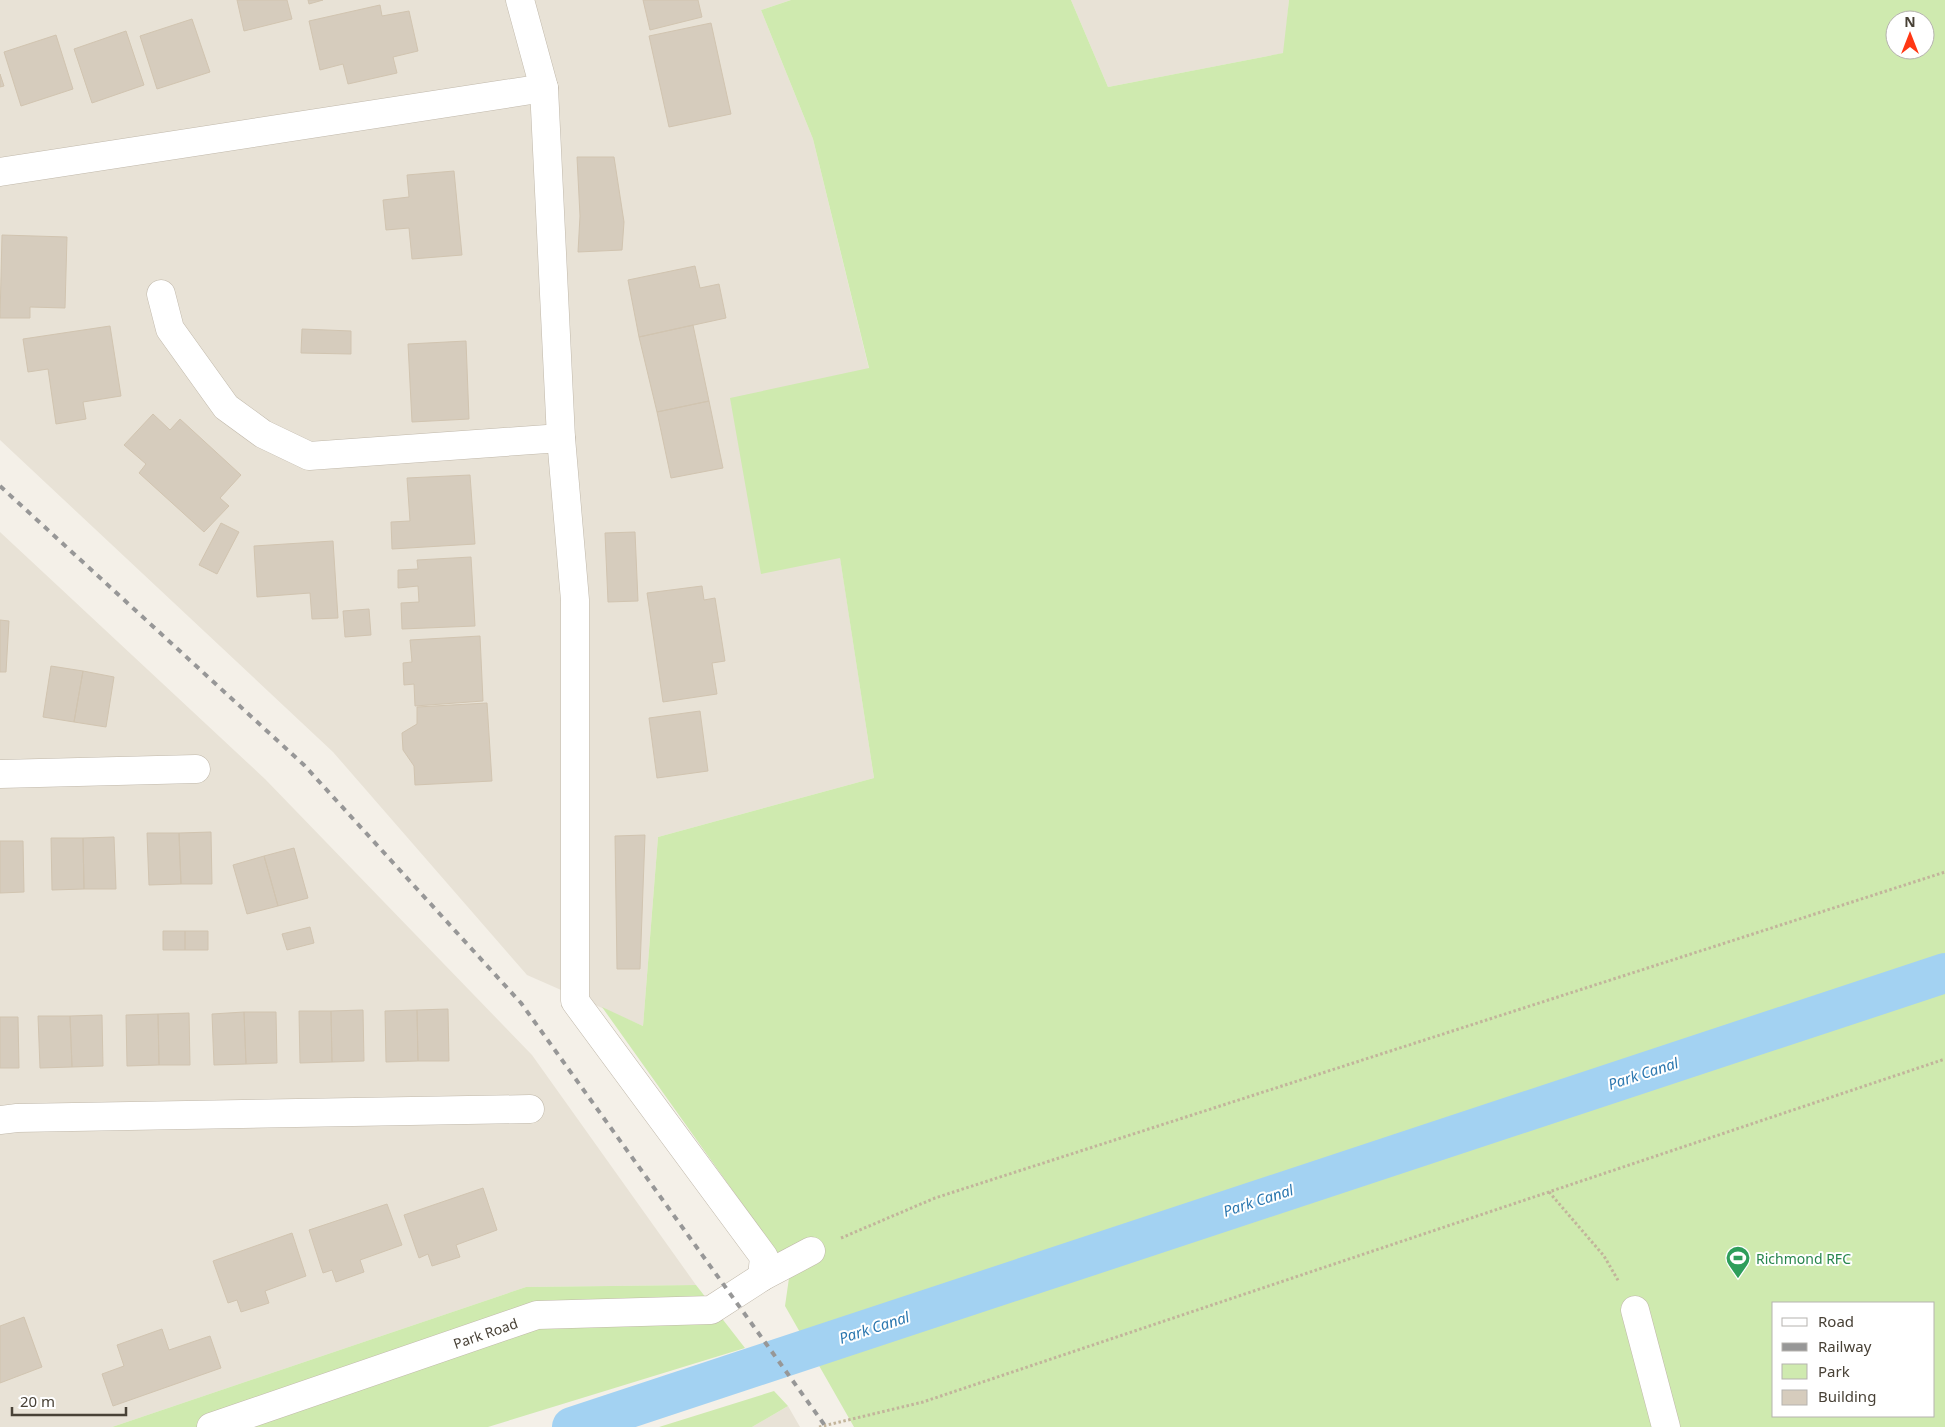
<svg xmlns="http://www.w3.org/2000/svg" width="1945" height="1427" font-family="'Noto Sans',sans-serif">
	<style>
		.residential { fill: #e8e2d6 }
		.green { fill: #cfeaaf; fill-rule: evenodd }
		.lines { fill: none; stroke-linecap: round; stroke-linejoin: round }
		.canal { stroke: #a3d2f2; stroke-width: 40 }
		.building { fill: #d6ccbd; stroke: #d1c4b0 }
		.minor-casing { stroke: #c0b8aa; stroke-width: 29 }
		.path { stroke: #c2b49b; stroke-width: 3; stroke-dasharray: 2.5 2.5; stroke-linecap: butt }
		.minor { stroke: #fff; stroke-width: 28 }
		.rail { stroke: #979797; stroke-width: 4; stroke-dasharray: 6 6; stroke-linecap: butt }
		.labels { text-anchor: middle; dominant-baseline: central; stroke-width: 4; stroke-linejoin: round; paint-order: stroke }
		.leisure-label { font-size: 14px; fill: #27864d; stroke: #fff; text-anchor: start }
		.street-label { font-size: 14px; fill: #484136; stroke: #fff }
		.water-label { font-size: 15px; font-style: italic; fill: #2b77af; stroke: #fff }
	</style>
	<rect width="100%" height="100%" fill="#f4f0e8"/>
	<!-- residential -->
	<path class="residential" d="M0,0H791L761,10L813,139L869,369L731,399L840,557L874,778L658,837L643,1026L527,975L333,752L0,440Z
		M1071,0H1289L1284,53L1108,87Z
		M0,532L265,779L532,1055L696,1285L526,1287L112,1427H0Z
		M788,1406L800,1427H752Z"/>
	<!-- green -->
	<path class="green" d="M791,0H1071L1108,87L1283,53L1289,0H1945V1427H854L785,1306L790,1271L602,1007L643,1026L658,837L874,778L840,558L761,574L730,398L869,368L813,139L761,10ZM1895,20H1925V50H1895ZM1774,1303H1934V1416H1774Z
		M696,1285L745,1348L488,1427H112L526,1287Z
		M774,1391L788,1406L752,1427H659Z"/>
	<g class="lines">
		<!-- canal -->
		<path class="canal" d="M572,1427L1945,973"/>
	</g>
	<!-- building -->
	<path class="building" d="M237,0H287L292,19L244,31Z
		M308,0H323L309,4Z
		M643,0H698L702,17L650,30Z
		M380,5L382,16L409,11L418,51L393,57L397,73L348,84L343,64L320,70L309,21Z
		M192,19L210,72L157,89L140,36Z
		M711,23L731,114L669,127L649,36Z
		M126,31L144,85L92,103L74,49Z
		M56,35L73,89L21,106L4,52Z
		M0,74L4,86L0,87Z
		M577,157H614L624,222L622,250L578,252L580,216Z
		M454,171L462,255L412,259L409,228L386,230L383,200L409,197L407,175Z
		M2,235L67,237L65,308L30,307V318H0Z
		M695,266L700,288L719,284L726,318L639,337L628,280Z
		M693,325L709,401L657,412L639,337Z
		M110,326L121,396L83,402L86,419L56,424L48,369L28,372L23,339Z
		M302,329L351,331V354L301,353Z
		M466,341L469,419L412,422L408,344Z
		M709,401L723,468L671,478L657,412Z
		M153,414L170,430L180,419L241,475L220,498L229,506L204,532L139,473L146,464L124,445Z
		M470,475L475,544L392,549L391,522L410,521L407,478Z
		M221,523L239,532L217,574L199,565Z
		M635,532L638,601L608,602L605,533Z
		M333,541L338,618L312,619L310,593L257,597L254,546Z
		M471,557L475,626L402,629L401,603L419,602L418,586L398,588V570L418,569L417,560Z
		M702,586L704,600L715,598L725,661L712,663L717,694L663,702L647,593Z
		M369,609L371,635L345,637L343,611Z
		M0,620L9,621L6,672H0Z
		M480,636L483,701L415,706L414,684L404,685L403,663L412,662L410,640Z
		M51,666L83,671L74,722L43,717Z
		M83,671L114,677L106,727L74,722Z
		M487,703L492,781L415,785L414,766L403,750L402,733L417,724V707Z
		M700,711L708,771L657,778L649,718Z
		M211,832L212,884H181L179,833Z
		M147,833H179L181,884L149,885Z
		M645,835L640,969H617L615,836Z
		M114,837L116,889H84L83,838Z
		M51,838H83L84,889L52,890Z
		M0,841H23L24,892L0,893Z
		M294,848L308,898L278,906L264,856Z
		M264,856L278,906L247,914L233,865Z
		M310,927L314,943L287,950L282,934Z
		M163,931H185V950H163Z
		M185,931H208V950H185Z
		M448,1009L449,1061H418L417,1010Z
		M363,1010L364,1061L332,1062L331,1011Z
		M417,1010L418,1061L386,1062L385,1011Z
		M299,1011H331L332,1062L300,1063Z
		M244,1012H276L277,1063L246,1064Z
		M244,1012L246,1064L214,1065L212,1014Z
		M189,1013L190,1065H159L158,1014Z
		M158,1014L159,1065L127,1066L126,1015Z
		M102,1015L103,1066L72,1067L70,1016Z
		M38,1016H70L72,1067L40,1068Z
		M0,1017H18L19,1068H0Z
		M483,1188L497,1230L456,1245L460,1257L432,1266L428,1254L419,1258L404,1215Z
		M387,1204L402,1245L360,1260L364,1272L336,1282L332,1270L323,1273L309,1230Z
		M292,1233L306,1276L265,1291L269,1303L241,1312L237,1300L228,1303L213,1261Z
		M24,1317L42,1367L0,1383V1326Z
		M162,1329L169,1350L210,1336L221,1368L113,1406L102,1374L124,1366L117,1345Z"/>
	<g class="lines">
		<defs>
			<g id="minor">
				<path d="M520,0L544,88L561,438L575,600V1001L764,1257L762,1277"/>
				<path d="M0,172L544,88"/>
				<path d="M161,294L170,329L226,407L263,434L309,456L561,438"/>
				<path d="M0,774L196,769"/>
				<path d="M0,1120L17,1118L530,1109"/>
				<path d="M1635,1310L1666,1427"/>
				<path id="s1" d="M211,1427L537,1315L711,1310L762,1277L811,1251"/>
			</g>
		</defs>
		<!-- minor casing -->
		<use href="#minor" class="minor-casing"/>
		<!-- path -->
		<path class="path" d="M1549,1192L1604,1256L1619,1282
			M841,1238L935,1198L1945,872
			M819,1427L923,1402L1945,1059"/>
		<!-- minor -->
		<use href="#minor" class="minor"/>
		<!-- rail -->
		<path class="rail" d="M0,486L304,765L521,1003L826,1427"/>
	</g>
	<!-- icons -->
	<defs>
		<symbol id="stadium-pin" viewBox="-11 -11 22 30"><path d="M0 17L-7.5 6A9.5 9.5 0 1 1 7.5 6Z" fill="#2e9e5b" stroke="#fff"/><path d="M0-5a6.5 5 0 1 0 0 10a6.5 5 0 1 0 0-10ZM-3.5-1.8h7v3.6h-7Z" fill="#fff"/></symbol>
	</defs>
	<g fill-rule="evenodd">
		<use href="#stadium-pin" x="1724" y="1244" width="28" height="38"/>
	</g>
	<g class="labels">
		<!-- leisure labels -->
		<g class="leisure-label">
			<text x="1756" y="1258">Richmond RFC</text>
		</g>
		<!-- street labels -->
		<g class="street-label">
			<text stroke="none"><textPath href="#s1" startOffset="290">Park Road</textPath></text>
		</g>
		<!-- water labels -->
		<g class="water-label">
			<text transform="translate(1643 1073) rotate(-18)">Park Canal</text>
			<text transform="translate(1258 1200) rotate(-18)">Park Canal</text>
			<text transform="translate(874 1327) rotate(-18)">Park Canal</text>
		</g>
	</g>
	<!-- legend -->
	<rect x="1772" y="1302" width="162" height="115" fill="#ffffff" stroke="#b6b3af"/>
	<rect x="1782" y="1318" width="25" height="8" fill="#ffffff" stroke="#b6b3af"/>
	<text x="1818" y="1327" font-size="15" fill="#484136">Road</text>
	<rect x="1782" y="1343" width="25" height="8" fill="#979797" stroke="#b6b3af"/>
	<text x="1818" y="1352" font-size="15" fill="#484136">Railway</text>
	<rect x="1782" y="1364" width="25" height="15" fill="#cfeaaf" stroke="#b6b3af"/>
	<text x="1818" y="1377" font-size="15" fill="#484136">Park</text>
	<rect x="1782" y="1390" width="25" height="15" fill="#d6ccbd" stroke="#b6b3af"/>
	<text x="1818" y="1402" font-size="15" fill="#484136">Building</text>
	<!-- north arrow -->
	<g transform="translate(1910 35)"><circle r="24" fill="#ffffff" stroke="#b6b3af"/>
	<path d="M0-4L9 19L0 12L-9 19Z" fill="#ff3714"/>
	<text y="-8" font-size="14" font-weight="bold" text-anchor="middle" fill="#484136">N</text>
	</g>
	<!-- scale -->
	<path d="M12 1407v8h114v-8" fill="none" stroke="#484136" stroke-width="2.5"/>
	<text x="20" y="1407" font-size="15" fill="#484136" stroke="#ffffff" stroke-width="4" paint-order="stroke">20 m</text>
</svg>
